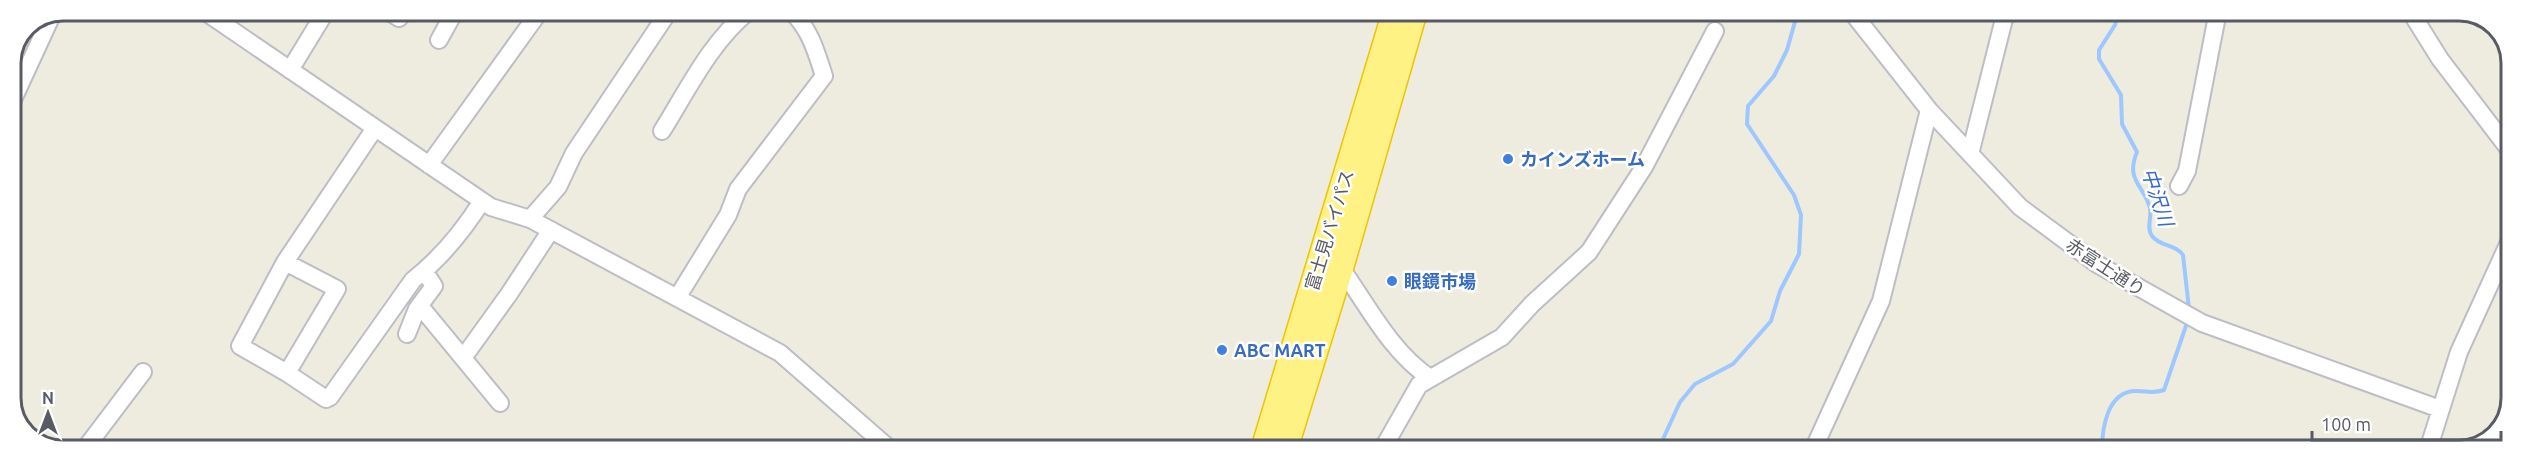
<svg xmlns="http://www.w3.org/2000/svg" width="2522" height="461" font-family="Ubuntu,'Noto Sans JP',sans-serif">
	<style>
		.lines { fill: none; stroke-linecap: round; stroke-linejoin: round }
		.stream { stroke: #9ec7ff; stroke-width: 4 }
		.minor-casing { stroke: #bdbec5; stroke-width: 20 }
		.highway-casing { stroke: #edc500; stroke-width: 27 }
		.minor { stroke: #fff; stroke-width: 16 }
		.highway { stroke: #fff285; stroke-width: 24 }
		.shop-dot { fill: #3f7fe0; stroke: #fff; stroke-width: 2 }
		.labels { text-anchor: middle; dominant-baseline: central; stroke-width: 5; stroke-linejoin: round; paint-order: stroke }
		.shop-label { font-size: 18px; font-weight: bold; fill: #366cbe; stroke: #fff; text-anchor: start }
		.street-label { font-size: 18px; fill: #585b63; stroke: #fff }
		.water-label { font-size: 20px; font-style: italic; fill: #3569ce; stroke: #fff }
		.rim { fill: none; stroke: #585b63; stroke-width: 3 }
	</style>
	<rect width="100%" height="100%" fill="#eeecdf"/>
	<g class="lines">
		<!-- stream -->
		<path class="stream" d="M2119,11L2115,25L2099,50V59L2121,95L2122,124L2137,152C2125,181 2144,185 2150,208C2152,217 2146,228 2152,236C2160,247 2176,244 2183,255L2189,309
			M1658,450L1680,402L1695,384L1733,364L1771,321L1780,291L1799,254L1801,215L1794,195L1747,124L1748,106L1774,76L1787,50L1798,11
			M2102,450C2102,429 2107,391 2136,391C2147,391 2153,394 2164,390L2188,320"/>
		<defs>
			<path id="minor" d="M204,11L491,207L530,219L780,353L891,450
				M388,11L399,18L405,11
				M1851,11L1929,110L2020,207L2097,264L2202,323L2440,409
				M2410,11L2440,59L2511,152
				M439,40L455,11
				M290,70L326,11
				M11,104L52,15
				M662,131C687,91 711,41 749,11
				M1970,154L2006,11
				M429,165L540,11
				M2179,186L2187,171L2218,11
				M530,219L558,187L574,153L669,11
				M285,262L337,289L287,373L240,346L285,262L375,128
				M1341,268C1368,306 1391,352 1430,378
				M677,298L728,215L738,189L824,76C816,51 810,29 791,11
				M420,306L500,403
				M407,334L417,309L434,286L425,272
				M463,358L509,294L551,230
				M287,373L326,399L330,397L413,280C441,258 463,231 482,201
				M84,450L143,372
				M1382,450L1419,385L1502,337L1532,304L1589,252L1644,167L1715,31
				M1813,450L1881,301L1929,110
				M2428,450L2459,352L2511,238"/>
			<path id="highway" d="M1263,450L1395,11
				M1285,450L1341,268L1415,11"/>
		</defs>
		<!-- minor casing -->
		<use href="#minor" class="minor-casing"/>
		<!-- highway casing -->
		<use href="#highway" class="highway-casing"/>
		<!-- minor -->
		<use href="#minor" class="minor"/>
		<!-- highway -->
		<use href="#highway" class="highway"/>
	</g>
	<!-- markers -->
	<g class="shop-dot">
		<circle cx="1508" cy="159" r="6"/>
		<circle cx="1392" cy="281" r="6"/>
		<circle cx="1222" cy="350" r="6"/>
	</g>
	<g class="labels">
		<!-- shop labels -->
		<g class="shop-label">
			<text x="1520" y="159">カインズホーム</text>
			<text x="1404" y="281">眼鏡市場</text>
			<text x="1234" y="350">ABC MART</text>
		</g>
		<!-- street labels -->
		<g class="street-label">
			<text transform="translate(1329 230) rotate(-73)">富士見バイパス</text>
			<text transform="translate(2106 267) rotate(33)">赤富士通り</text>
		</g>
		<!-- water labels -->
		<g class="water-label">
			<text transform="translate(2158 197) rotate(72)">中沢川</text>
		</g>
	</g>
	<!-- crop -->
	<path d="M0 0H2522V461H0ZM63 21H2459A42 42 0 0 1 2501 63V398A42 42 0 0 1 2459 440H63A42 42 0 0 1 21 398V63A42 42 0 0 1 63 21Z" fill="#fff" fill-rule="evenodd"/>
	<path class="rim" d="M63 21H2459A42 42 0 0 1 2501 63V398A42 42 0 0 1 2459 440H63A42 42 0 0 1 21 398V63A42 42 0 0 1 63 21Z"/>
	<!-- north arrow -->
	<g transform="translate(48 413)" stroke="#ffffff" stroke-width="4.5" paint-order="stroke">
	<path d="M0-4.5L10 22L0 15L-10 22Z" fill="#585b63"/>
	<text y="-9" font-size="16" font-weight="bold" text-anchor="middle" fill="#585b63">N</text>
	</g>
	<!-- scale -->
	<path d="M2312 431v9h189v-9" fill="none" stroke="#585b63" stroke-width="3"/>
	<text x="2321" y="431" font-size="18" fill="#585b63" stroke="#ffffff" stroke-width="4.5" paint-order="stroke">100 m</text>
</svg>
